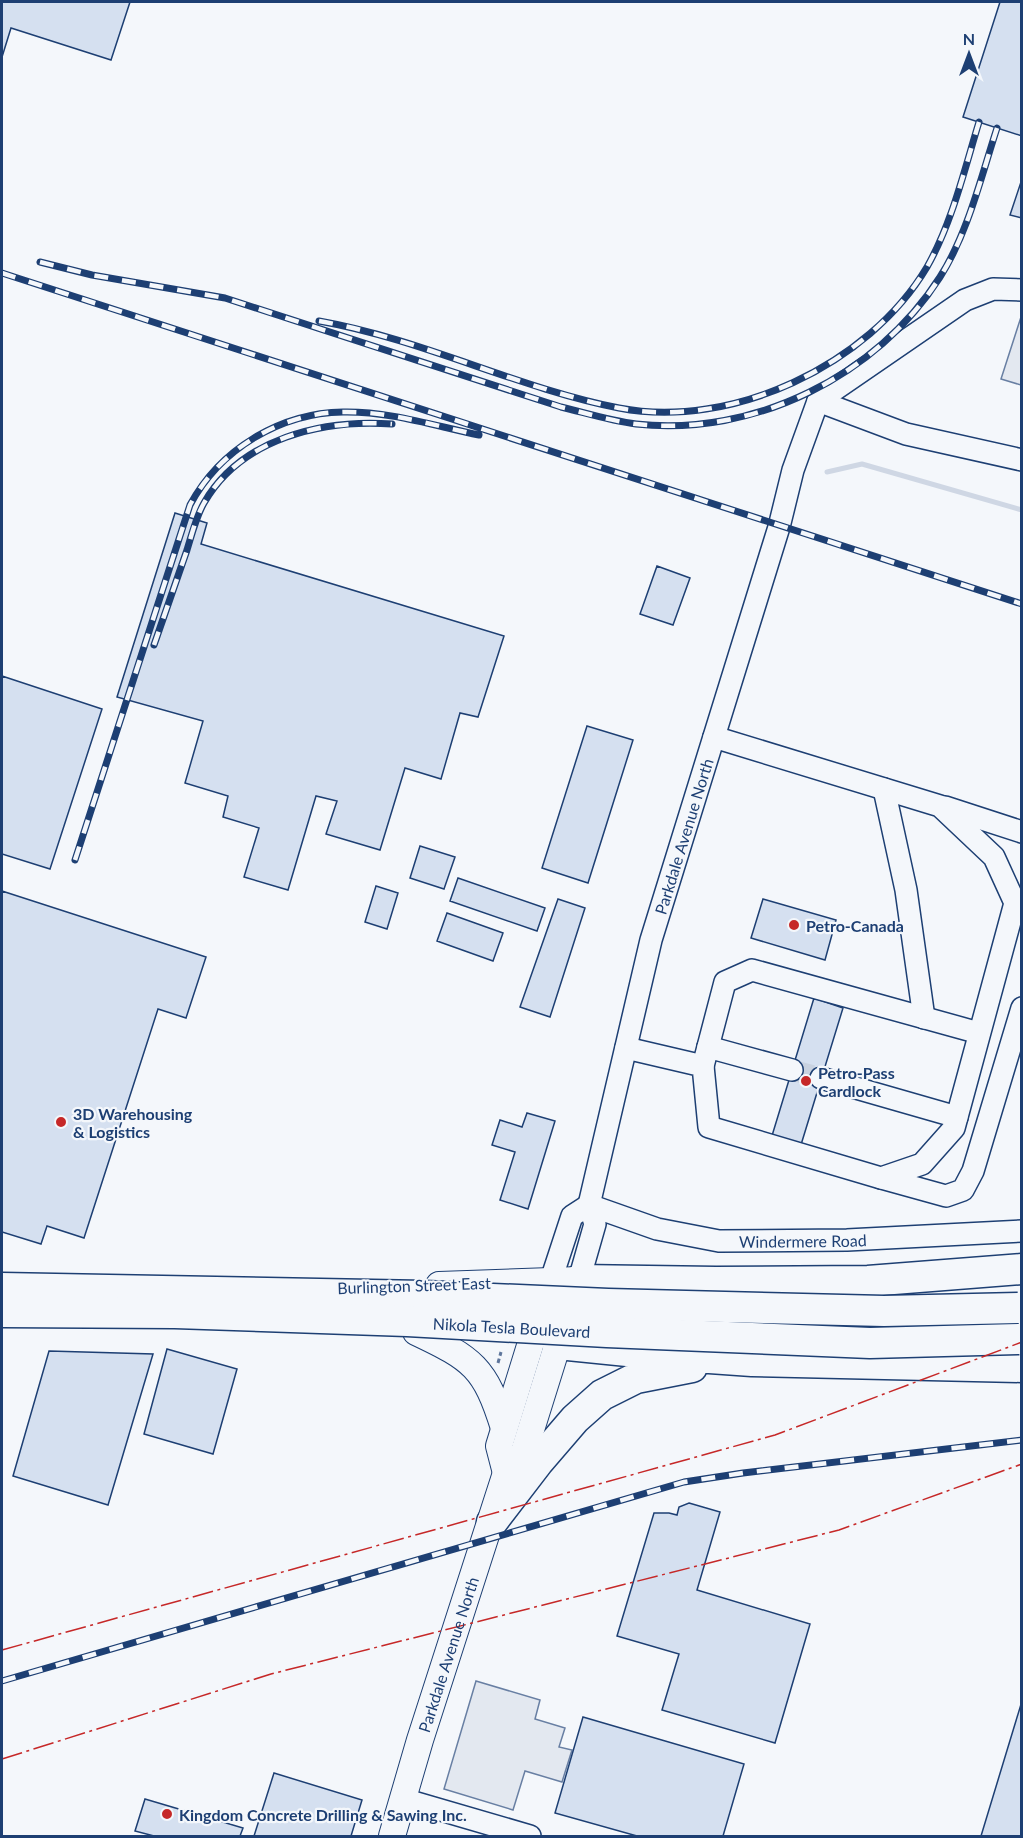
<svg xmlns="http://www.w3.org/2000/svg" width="1023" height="1838" font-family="Lato,sans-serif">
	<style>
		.parking { fill: #e3e8f0; stroke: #687fa3; stroke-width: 1.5 }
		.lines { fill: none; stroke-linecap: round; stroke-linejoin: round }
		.stream { stroke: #cfd7e4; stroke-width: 5 }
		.building { fill: #d5e0f0; stroke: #1d3f73; stroke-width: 1.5 }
		.minor-tunnel { stroke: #c9d2e0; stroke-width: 21; stroke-dasharray: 21 10; stroke-linecap: butt }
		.minor-casing { stroke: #1d3f73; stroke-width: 24 }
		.major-casing { stroke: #1d3f73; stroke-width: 28 }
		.highway-casing { stroke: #1d3f73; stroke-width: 33 }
		.path { stroke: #5e769c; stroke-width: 3; stroke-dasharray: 4.5 3; stroke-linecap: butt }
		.minor { stroke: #f4f7fb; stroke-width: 21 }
		.major { stroke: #f4f7fb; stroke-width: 26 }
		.highway { stroke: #f4f7fb; stroke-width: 30 }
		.rail-casing { stroke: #1d3f73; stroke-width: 7 }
		.rail { stroke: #f4f7fb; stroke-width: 4.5; stroke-dasharray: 14; stroke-linecap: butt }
		.highway-bridge-casing { stroke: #1d3f73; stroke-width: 33; stroke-linecap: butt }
		.highway-bridge { stroke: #f4f7fb; stroke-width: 30 }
		.power { stroke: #c62828; stroke-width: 1.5; stroke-dasharray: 21 4.5 3 4.5; stroke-linecap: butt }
		.poi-dot { fill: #c62828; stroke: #f4f7fb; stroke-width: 2 }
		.labels { text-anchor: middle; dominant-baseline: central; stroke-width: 4.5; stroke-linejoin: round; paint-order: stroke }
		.street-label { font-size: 16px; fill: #1d3f73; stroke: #f4f7fb }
		.poi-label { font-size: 16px; font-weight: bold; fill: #1d3f73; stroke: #f4f7fb; text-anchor: start }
	</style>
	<rect width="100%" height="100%" fill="#f4f7fb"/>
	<!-- parking -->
	<path class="parking" d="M1021,317V385L1001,379Z
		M476,1681L540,1700L535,1719L565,1728L559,1747L572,1750L562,1782L525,1771L513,1810L444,1789Z"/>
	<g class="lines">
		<!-- stream -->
		<path class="stream" d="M827,472L862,464L1022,510"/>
	</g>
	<!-- building -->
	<path class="building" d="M2,2H130L111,60L11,28L2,57Z
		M1000,2H1022V136L963,117Z
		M1022,179V218L1010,215Z
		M175,513L207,523L201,544L504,636L478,717L460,713L441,779L405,768L380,850L326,834L337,801L316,796L288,890L244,877L259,828L223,817L228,796L185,783L203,721L117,697Z
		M657,566L690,578L673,625L640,614Z
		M2,676L102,709L50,869L2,854Z
		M587,726L633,740L588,883L542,868Z
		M420,846L455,857L444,889L410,878Z
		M458,878L545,908L537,931L450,901Z
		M376,886L398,893L387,929L365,922Z
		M2,891L206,957L186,1018L158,1009L84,1238L47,1226L41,1244L2,1232Z
		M558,899L585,908L550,1017L520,1007Z
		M763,899L836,920L825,960L751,938Z
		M447,913L503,933L493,961L437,941Z
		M814,998L843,1008L800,1148L771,1139Z
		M527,1113L555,1121L528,1209L500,1200L515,1152L492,1145L500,1120L522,1127Z
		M167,1349L237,1369L213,1454L144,1434Z
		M49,1351L153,1354L108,1505L13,1476Z
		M689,1503L720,1512L697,1590L810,1624L775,1743L662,1710L679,1654L617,1636L654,1513H669L677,1515L679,1507Z
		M1022,1701V1836H981Z
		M583,1717L744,1764L723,1836H637L555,1813Z
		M274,1773L362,1800L351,1836H254Z
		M145,1799L243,1828L240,1836H154L135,1831Z"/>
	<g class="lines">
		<!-- minor-tunnel -->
		<path class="minor-tunnel" d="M792,1070L821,1078"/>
		<defs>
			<g id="minor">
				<path d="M818,401L906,434L1022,460"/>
				<path d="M884,789L906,890L924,1018"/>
				<path d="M945,807L1022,832"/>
				<path d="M708,1047L792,1070"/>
				<path d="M626,1048L703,1066L709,1127L881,1178L922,1164L954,1128L1015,903L994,857L940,806L714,737"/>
				<path d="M703,1066L725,982L752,970L979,1033"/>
				<path d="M821,1078L957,1117"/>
				<path d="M881,1178L946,1196L963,1190L973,1171L1022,1008"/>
				<path id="s1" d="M589,1205L657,1229L719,1241L847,1240L1022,1231"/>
				<path d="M551,1280L572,1216L589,1205"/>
				<path id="s2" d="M579,1280L595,1224L589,1205L651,940L779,527L793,470L818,401L965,300L993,289L1022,290"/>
				<path d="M403,1799L530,1836"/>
			</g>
			<g id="major">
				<path d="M439,1285L579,1280"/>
				<path d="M416,1332C473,1359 485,1367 504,1428"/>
				<path d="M506,1473L499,1446L541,1310"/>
				<path id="s3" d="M392,1836L420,1740L506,1473L524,1452L564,1324"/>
			</g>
			<path id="highway" d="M579,1280L716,1282L868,1281L1022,1269
				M558,1344L667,1355L752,1361L1022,1367
				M492,1522L538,1462L575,1419L602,1395L636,1378L692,1367"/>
		</defs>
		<!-- minor casing -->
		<use href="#minor" class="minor-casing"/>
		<!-- major casing -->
		<use href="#major" class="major-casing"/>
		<!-- highway casing -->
		<use href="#highway" class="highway-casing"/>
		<!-- path -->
		<path class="path" d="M498,1363L501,1352"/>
		<!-- minor -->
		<use href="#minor" class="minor"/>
		<!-- major -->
		<use href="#major" class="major"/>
		<!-- highway -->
		<use href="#highway" class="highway"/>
		<defs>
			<path id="rail" d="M40,262L92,275L225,298L561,407C586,413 611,421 636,424C754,437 877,376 940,277C968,233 981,177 997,128
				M2,273L1022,604
				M319,321C422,339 517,388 619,408C731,430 869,365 927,267C952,223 964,171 979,122
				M154,645C165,613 176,582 187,550C192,534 196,517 204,503C241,438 323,419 392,424
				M75,860L190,505C220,449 280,413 343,412C389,411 435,426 479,435
				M2,1681L684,1482L743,1473L1022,1440"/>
		</defs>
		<!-- rail casing -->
		<use href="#rail" class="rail-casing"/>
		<!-- rail -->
		<use href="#rail" class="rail"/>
		<defs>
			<g id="highway-bridge">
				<path d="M2,1288L425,1296L608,1304L884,1311L1018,1308"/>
				<path id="s4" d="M2,1312L175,1313L407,1321L607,1332L870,1343L1019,1339"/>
			</g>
		</defs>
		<!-- highway-bridge casing -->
		<use href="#highway-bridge" class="highway-bridge-casing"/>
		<!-- highway-bridge -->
		<use href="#highway-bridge" class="highway-bridge"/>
		<!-- power -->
		<path class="power" d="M2,1650L775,1435L1022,1342
			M2,1759L271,1674L839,1530L1022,1464"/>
	</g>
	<!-- markers -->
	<g class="poi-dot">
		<circle cx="794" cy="925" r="6"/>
		<circle cx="806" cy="1081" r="6"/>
		<circle cx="61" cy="1122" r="6"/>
		<circle cx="167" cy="1814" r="6"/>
	</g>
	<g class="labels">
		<!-- street labels -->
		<g class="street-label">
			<text stroke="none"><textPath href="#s2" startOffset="459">Parkdale Avenue North</textPath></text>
			<text stroke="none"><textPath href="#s1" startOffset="219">Windermere Road</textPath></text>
			<text transform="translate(414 1285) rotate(-2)">Burlington Street East</text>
			<text stroke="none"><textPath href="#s4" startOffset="510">Nikola Tesla Boulevard</textPath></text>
			<text stroke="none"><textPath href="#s3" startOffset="190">Parkdale Avenue North</textPath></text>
		</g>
		<!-- poi labels -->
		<g class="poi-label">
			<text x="806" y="925">Petro-Canada</text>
			<text x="818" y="1072">Petro-Pass<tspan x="818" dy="18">Cardlock</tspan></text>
			<text x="73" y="1113">3D Warehousing<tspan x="73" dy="18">&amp; Logistics</tspan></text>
			<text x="179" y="1814">Kingdom Concrete Drilling &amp; Sawing Inc.</text>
		</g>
	</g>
	<!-- border -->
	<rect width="1023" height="1838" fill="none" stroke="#1d3f73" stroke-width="6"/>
	<!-- north arrow -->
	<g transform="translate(969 54)" stroke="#f4f7fb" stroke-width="4.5" paint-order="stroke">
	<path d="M0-4.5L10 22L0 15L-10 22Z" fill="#1d3f73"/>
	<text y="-9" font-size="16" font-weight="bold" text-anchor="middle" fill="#1d3f73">N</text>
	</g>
</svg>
